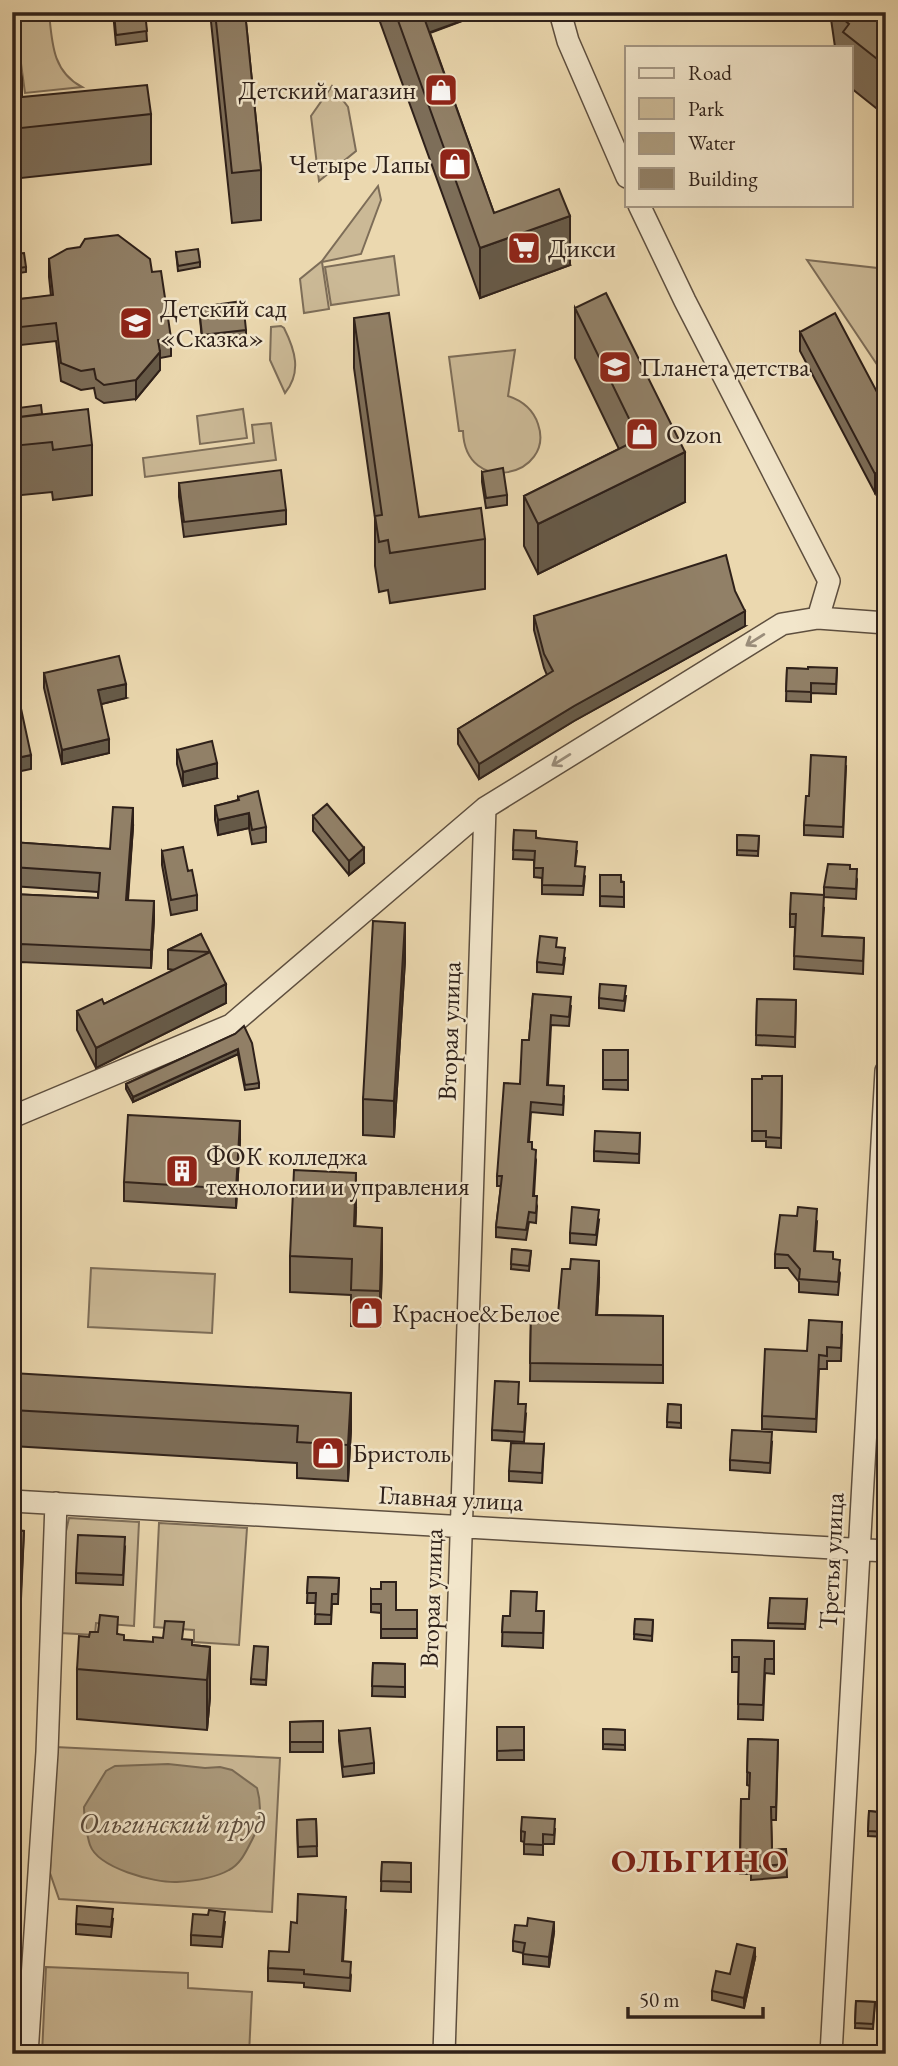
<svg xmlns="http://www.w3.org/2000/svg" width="898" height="2066" font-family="'EB Garamond',serif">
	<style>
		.green { fill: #cbb996; stroke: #7d6d58; stroke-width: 2 }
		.water { fill: #ab9a7c; stroke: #796a55; stroke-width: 2 }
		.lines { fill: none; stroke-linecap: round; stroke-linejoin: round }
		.minor-casing { stroke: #5e4f3f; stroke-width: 24 }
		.minor { stroke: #f2e6cb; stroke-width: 21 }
		.wall { fill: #7d6e59; stroke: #2f211a; stroke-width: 2 }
		.shaded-wall { fill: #665a48; stroke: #2f211a; stroke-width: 2 }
		.building { fill: #918067; stroke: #2f211a; stroke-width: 2 }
		.oneway { stroke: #9a8d7b }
		.labels { text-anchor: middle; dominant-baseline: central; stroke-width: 5; stroke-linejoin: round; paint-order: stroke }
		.poi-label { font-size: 26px; fill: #2f211a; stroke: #f2e6cb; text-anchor: start }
		.street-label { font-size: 26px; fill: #2f211a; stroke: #f2e6cb }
		.water-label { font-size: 28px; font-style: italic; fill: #5a4b3c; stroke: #f2e6cb }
		.district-label { font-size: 33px; font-weight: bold; letter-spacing: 2px; fill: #7a1f14; stroke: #f2e6cb }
	</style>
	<rect width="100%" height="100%" fill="#ebd8af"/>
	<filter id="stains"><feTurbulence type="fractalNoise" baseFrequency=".00286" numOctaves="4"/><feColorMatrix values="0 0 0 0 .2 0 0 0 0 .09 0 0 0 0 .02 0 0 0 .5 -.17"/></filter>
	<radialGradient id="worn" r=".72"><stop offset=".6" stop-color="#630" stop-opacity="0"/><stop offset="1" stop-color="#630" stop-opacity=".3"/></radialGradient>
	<!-- green -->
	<path class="green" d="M14,12H49C52,42 52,71 82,87L25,93Z
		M332,86L348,107L356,151L319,181L311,116Z
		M378,186L381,200L361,254L322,262L329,309L304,313L300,279L322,261Z
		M394,256L399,295L331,305L325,267Z
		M807,260L886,269V378Z
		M281,326L284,328C295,350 302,372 285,393L270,360L271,327Z
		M515,350L508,396C523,401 533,409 538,424C556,476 465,498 463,431H459L449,357Z
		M243,409L247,438L200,444L197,416Z
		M271,423L276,460L145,477L143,458L254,443L252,425Z
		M91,1268L215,1274L212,1333L88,1327Z
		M69,1518L139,1522L134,1626L96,1623L95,1635L60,1633L64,1540Z
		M159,1523L247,1528L239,1645L194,1642V1630L154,1627Z
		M55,1747L280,1758L272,1912L59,1899L50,1873Z
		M46,1967L188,1973V1988L252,1992L249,2054H42Z"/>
	<!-- water -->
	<path class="water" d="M168,1764L205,1768L220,1767L232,1770L257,1788C262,1806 261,1823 252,1840C246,1851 241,1864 229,1870C215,1878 193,1881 177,1882C154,1883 98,1868 90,1845C87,1836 84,1817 84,1807L106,1771L115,1766Z"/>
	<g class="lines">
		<defs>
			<path id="minor" d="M560,12L568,41L627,177
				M639,205L685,301L829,581L818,618
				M12,1117L231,1025L485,808L782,624L818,618L886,623
				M12,1501L886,1551
				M27,2054L47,1752L56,1503
				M444,2054L485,808
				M831,2054L886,1071"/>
		</defs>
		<!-- minor casing -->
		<use href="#minor" class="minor-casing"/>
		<!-- minor -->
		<use href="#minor" class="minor"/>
	</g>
	<!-- wall -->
	<path class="wall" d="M113,12H145L147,41L116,45Z
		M210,12H245L261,170V220L232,223Z
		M379,12H478V15L430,33L494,213L570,265L480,298L379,19Z
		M830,12H875L886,66V116L851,88V47H835Z
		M12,28L22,80V97L151,114V164L12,179Z
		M176,252L200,262V267L178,271Z
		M12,254L26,267V272L12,274Z
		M49,259L152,272L171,338V356L160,358V370L136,399L104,403L96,398L94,388L81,390L61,381L56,341L12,346V300L51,296L49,277Z
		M199,307L246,330V335L202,340Z
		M575,308L685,502L538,574L524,546V496L619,449L575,358Z
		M354,318L419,517L485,539V589L390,603L388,590L379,592L375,566V518L354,368Z
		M800,332L886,409L875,493L800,351Z
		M18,408L42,414L92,445V495L53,500L52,492L12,496V418L19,417Z
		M482,472L507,495V505L486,508L482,482Z
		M179,483L286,510V524L184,537L179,497Z
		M534,616L745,626L574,721L479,779L458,744V729L547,675L544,668L534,630Z
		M787,668L808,669L837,668L836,694L811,693V702L786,701Z
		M44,673L126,698L101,704L109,753L62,764L44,688Z
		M177,750L217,778L183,786L177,764Z
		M846,767L843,837L804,835V825L809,796Z
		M238,797L266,827V842L252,844L249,828L218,835L215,820V806L238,800Z
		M313,816L364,863L349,875L313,831Z
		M133,827L128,900L154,919L151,968L21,962V975H12V894L98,898V892L12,886V842L110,849Z
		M514,830L577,851L575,866L585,876L583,895L542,894V878L534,877V860L513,859Z
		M737,835L759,836L758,856L737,855Z
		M162,851L197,895V910L171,915L162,865Z
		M850,869L857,879L856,899L824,897V887Z
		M600,875L624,882V907L600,906Z
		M824,908L822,936L864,938L863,974L794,969L795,927H790V914Z
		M201,934L226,1003L96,1068L77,1030V1011L104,1004L175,970L168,969V950Z
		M565,958L563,974L537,972V962Z
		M405,960L394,1137L363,1135V1099Z
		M533,994L571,1006L569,1026L551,1025L548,1085L564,1096L563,1115L531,1112L529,1142L536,1160L534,1196L537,1206L536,1223L529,1222L526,1240L496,1237V1227L501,1186H497V1176L520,1084L529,1040Z
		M626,996L624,1011L599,1008V998Z
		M757,999L796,1000L795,1047L756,1045Z
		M235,1034L259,1083V1088L245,1090L238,1054L133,1102L126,1089V1084Z
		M603,1050H628V1090L603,1089Z
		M782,1076L781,1148L766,1147V1141H752V1079H762Z
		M640,1133L639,1163L594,1161V1151Z
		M240,1141L236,1208L124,1201V1182Z
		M356,1209L355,1226L382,1264L380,1327L351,1326V1295L290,1292V1256Z
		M599,1220L596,1245L570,1243V1233Z
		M817,1222L815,1251L833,1260L840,1273L838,1295L799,1292V1282L788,1268H775V1254Z
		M512,1249L531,1251L529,1271L511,1269Z
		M599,1279L597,1315L663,1316V1383L530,1381L531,1314H558Z
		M842,1335L841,1361H827V1369H819L816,1432L762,1429V1416L807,1351Z
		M12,1373L351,1429L348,1481L297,1478V1463L12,1446Z
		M668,1404L681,1405V1428L667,1427Z
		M526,1414L524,1442L492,1440V1430Z
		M772,1442L770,1473L730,1470V1460Z
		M544,1444L542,1483L509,1481V1471Z
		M12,1530L24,1531L21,1599L12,1598Z
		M125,1547L123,1585L76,1583V1573Z
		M308,1577L339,1578L338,1604H332L331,1624H315L316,1603H307Z
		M371,1589L396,1610H417V1638H381V1613L371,1612Z
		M807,1599L805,1629L768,1628V1623Z
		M537,1611H544L543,1648L502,1646L503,1616H510Z
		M12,1619L20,1638L17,1706H12Z
		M635,1619L653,1620L652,1641L634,1639Z
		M118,1634L124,1640L153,1642L184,1640L192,1645L210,1647V1697L207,1730L77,1719V1669L89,1637Z
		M732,1640L774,1641V1674L765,1673L763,1720L738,1719L739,1672H732Z
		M268,1647L266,1685L251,1684V1679Z
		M373,1663L405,1664V1697L372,1696Z
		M323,1721V1752H290V1722Z
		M497,1727H524V1760H497Z
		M603,1729L625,1730V1750L603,1749Z
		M339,1731L374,1763V1773L343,1777L339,1741Z
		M748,1739L778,1740L776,1820H771L772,1850L786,1849L787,1877L751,1880V1874H740L741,1799H749L750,1786L747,1785Z
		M869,1811L886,1813V1837L868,1836Z
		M316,1819L317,1856L298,1857L297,1820Z
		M555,1829L554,1844H543V1855L524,1854V1842L521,1841V1831Z
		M382,1862L411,1863V1892L381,1891Z
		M346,1910L343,1961L351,1975L350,1991L304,1987V1983L268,1981V1968L289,1952L297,1923Z
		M208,1915L225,1922L222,1947L191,1945V1935Z
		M113,1919L111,1937L76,1934V1924Z
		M554,1932L549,1967L523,1964V1953L513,1951V1941Z
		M755,1958L744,2008L712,2000V1991L730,1974Z
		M856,2001L875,2002L873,2029L855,2028Z"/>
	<!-- shaded-wall -->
	<path class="shaded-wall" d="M414,12H478V15L414,38Z
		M570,216V265L480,298V248Z
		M160,352V370L136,399V380Z
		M685,452V502L538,574V524Z
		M886,468V487L875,493V474Z
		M745,611V626L574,721L479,779V764L574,706Z
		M126,684V698L98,705V690Z
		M109,739V753L62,764V750Z
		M31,755V769L12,773V759Z
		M217,763V778L183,786V772Z
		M133,808V827L126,918V900Z
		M249,813V828L218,835V820Z
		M364,848V863L349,875V861Z
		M154,901V919L151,968V950Z
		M405,923V960L394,1137V1101Z
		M226,984V1003L96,1068V1048Z
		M238,1049V1054L133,1102V1097Z
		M240,1121V1141L236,1208V1189Z
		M356,1173V1209L354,1263V1226Z
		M382,1228V1264L380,1327V1291Z
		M599,1261V1279L596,1332V1315Z
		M351,1393V1429L348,1481V1445Z
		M20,1619V1638L17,1706V1687Z
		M210,1647V1697L207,1730V1680Z
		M554,1922V1932L549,1967V1957Z
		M755,1948V1958L744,2008V1998Z"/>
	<!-- building -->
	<path class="building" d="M114,12H145L147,31L116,35Z
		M215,12H245L261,170L232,173Z
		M395,12H422L494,213L559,189L570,216L480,248Z
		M837,12H875L886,20V66L843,32L849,24L837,14Z
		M15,27L22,80L12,81V28Z
		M147,85L151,114L12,129V98Z
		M118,235L150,259L152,272L161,271L171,338L158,340L160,352L136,380L104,385L96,379L94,369L81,371L61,363L56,323L12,328V300L53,295L49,259L67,249L80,247L85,239Z
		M198,249L200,262L178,266L176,252Z
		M24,253L26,267L12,269V254Z
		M606,293L685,452L538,524L524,496L639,439L575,308Z
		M243,301L246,330L202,335L199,307Z
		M389,313L419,517L481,508L485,539L390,553L388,540L379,542L375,516L382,515L354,318Z
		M835,313L886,409V468L875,474L800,332Z
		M41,405L42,414L19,417L18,408Z
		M88,409L92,445L53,450L52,442L12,446V418Z
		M503,468L507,495L486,498L482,472Z
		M281,470L286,510L184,522L179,483Z
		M726,555L735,591L745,611L574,706L479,764L458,729L553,671L544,654L534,616Z
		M119,656L126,684L98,690L109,739L62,750L44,673Z
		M808,667L837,668L836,684L811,683V692L786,691L787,668L808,669Z
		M17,690L31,755L12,759V691Z
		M212,741L217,763L183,772L177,750Z
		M811,755L846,757L843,827L804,825L806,796H809Z
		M258,791L266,827L252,830L249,813L218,820L215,806L239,800L238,797Z
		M327,804L364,848L349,861L313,816Z
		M113,807L133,808L126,900L154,901L151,950L21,944V957L12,956V894L98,898L100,873L12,867V842L110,849Z
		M514,830L536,831V838L577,842L575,866L585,867L583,886L542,885L543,868H534L535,851L513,850Z
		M737,835L759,836L758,851L737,850Z
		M183,847L188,871L192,870L197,895L171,900L162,851Z
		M828,864L850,865V869H857L856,889L824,887Z
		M600,875H621V882H624V897L600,896Z
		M791,893L824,895L822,936L864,938L863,961L794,956L796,914H790Z
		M373,921L405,923L394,1101L363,1099Z
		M201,934L226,984L96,1048L77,1011L102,999L104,1004L210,952L168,950Z
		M540,936L557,938L556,947L565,948L563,965L537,962Z
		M600,984L626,986L624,1001L599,998Z
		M533,994L571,997L569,1017L551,1015L547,1085L564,1086L563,1105L531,1102L528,1142H532V1149L536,1150L533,1196H537L536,1213L529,1212L526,1230L496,1227L502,1176H497L504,1083L520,1084L522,1040H529Z
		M757,999L796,1000L795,1037L756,1035Z
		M244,1026L252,1043L259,1083L245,1085L238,1049L133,1097L126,1084L235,1034Z
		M603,1050H628V1080H603Z
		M762,1076H782L781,1138L766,1137V1131H752V1079H762Z
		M128,1115L240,1121L236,1189L124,1182Z
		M595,1131L640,1133L639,1154L594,1151Z
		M294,1170L356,1173L354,1226L382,1228L380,1291L351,1290L352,1259L290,1256Z
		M572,1207L599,1210L596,1235L570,1233Z
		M798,1207L817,1209L814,1251L833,1252V1259L840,1260L838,1282L799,1279L800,1269L788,1255L775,1254L780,1215L797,1216Z
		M512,1249L531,1251L529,1266L511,1264Z
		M571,1259L599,1261L596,1315L663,1316V1365L530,1363L531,1314H558L562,1269H570Z
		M809,1320L842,1322L841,1348L827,1347V1356L819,1355L816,1419L762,1416L765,1349L807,1351Z
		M12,1373L351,1393L348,1445L297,1442L298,1426L12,1410Z
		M495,1381L519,1382L518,1404H526L524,1432L492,1430Z
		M668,1404L681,1405V1423L667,1422Z
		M732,1430L772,1432L770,1463L730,1460Z
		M511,1443L544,1444L542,1473L509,1471Z
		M12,1530L24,1531L21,1589H12Z
		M78,1535L125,1537L123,1575L76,1573Z
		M308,1577L339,1578L338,1594H332L331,1615L315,1614L316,1593H307Z
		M381,1582H396V1610H417V1629H381V1604H371V1589H381Z
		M511,1591L537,1592L536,1611H544L543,1633L502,1632L503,1616H510Z
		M770,1598L807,1599L805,1624L768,1623Z
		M100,1615L118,1617L117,1634L124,1635V1640L153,1642V1637L163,1638L165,1621L184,1622L182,1639L192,1640V1645L210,1647L207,1680L77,1669L79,1636L89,1637L90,1632H98Z
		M12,1619H20L17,1687H12Z
		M635,1619L653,1620L652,1636L634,1634Z
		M732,1640L774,1641V1659H765L763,1705L738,1704L739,1657H732Z
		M254,1646L268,1647L266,1680L251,1679Z
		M373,1663L405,1664V1687L372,1686Z
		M323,1721V1742H290V1722Z
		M497,1727H524V1750L497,1751Z
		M370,1728L374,1763L343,1767L339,1731Z
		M603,1729L625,1730V1745L603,1744Z
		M748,1739L778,1740L776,1807H771L772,1850L786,1849L787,1864L751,1867V1861H740L741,1799H749L750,1773L747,1772Z
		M869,1811L886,1813V1832L868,1831Z
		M522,1817L555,1819L554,1835L543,1834V1845L524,1844L525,1832L521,1831Z
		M316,1819L317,1846L298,1847L297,1820Z
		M382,1862L411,1863V1882L381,1881Z
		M298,1894L346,1897L342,1961L351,1962L350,1978L304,1974V1970L268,1968L269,1951L289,1952L291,1922L297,1923Z
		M77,1906L113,1909L111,1927L76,1924Z
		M209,1910L225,1912L222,1937L191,1935L193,1914L208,1915Z
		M528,1918L554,1922L549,1957L523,1954L525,1943L513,1941L515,1925L527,1926Z
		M737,1944L755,1948L744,1998L712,1991L716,1971L730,1974Z
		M856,2001L875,2002L873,2024L855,2023Z
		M517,2045L541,2046L540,2054H516Z"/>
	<!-- one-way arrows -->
	<defs><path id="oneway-shaft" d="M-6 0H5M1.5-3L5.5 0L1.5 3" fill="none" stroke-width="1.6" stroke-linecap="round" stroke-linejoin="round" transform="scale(1.75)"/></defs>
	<g class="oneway">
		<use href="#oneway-shaft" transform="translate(755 640) rotate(148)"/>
		<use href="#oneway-shaft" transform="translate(561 760) rotate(148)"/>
	</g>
	<!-- icons -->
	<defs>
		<symbol id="shop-square" viewBox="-11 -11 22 22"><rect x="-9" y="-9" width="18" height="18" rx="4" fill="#8f2418" stroke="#f2e6cb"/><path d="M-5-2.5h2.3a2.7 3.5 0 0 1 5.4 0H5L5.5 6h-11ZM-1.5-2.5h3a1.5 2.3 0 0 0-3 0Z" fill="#fff"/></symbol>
		<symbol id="supermarket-square" viewBox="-11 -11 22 22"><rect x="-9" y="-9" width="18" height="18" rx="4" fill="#8f2418" stroke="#f2e6cb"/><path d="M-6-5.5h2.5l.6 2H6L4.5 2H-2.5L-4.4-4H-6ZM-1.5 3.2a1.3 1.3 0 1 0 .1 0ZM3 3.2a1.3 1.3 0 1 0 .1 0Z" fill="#fff"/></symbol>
		<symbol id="school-square" viewBox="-11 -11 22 22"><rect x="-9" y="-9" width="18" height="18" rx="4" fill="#8f2418" stroke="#f2e6cb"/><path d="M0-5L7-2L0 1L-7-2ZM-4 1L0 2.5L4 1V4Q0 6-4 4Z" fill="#fff"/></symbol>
		<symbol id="building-square" viewBox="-11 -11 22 22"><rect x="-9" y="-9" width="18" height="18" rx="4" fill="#8f2418" stroke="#f2e6cb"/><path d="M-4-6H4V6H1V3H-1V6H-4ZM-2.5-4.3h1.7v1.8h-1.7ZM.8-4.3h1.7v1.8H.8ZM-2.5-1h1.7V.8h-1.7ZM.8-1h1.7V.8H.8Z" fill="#fff"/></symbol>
	</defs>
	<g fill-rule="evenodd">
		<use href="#shop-square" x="422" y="71" width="38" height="38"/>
		<use href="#shop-square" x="436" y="145" width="38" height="38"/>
		<use href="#supermarket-square" x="505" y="229" width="38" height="38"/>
		<use href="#school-square" x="117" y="304" width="38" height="38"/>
		<use href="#school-square" x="596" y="348" width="38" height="38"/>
		<use href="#shop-square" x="623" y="415" width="38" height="38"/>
		<use href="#building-square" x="163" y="1152" width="38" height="38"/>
		<use href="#shop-square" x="348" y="1294" width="38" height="38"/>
		<use href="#shop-square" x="309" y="1434" width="38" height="38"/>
	</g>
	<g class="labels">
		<!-- poi labels -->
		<g class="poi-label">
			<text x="416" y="90" text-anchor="end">Детский магазин</text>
			<text x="430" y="164" text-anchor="end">Четыре Лапы</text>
			<text x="548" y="248">Дикси</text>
			<text x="160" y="308">Детский сад<tspan x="160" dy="30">«Сказка»</tspan></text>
			<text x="640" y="367">Планета детства</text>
			<text x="666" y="434">Ozon</text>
			<text x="206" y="1156">ФОК колледжа<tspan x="206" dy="30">технологии и управления</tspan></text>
			<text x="392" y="1313">Красное&amp;Белое</text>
			<text x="352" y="1453">Бристоль</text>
		</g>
		<!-- street labels -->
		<g class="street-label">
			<text transform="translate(449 1031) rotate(-88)">Вторая улица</text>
			<text transform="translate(451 1498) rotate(3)">Главная улица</text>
			<text transform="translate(831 1561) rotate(-87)">Третья улица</text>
			<text transform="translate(431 1598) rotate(-88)">Вторая улица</text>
		</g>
		<!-- water labels -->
		<g class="water-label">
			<text x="172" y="1823">Ольгинский пруд</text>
		</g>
		<!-- district labels -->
		<g class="district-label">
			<text x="700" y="1860">ОЛЬГИНО</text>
		</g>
	</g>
	<!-- margin -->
	<rect width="898" height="2066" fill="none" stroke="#ebd8af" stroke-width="42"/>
	<rect x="14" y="14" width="870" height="2038" fill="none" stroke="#2f211a" stroke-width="3.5"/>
	<rect x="21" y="21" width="856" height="2024" fill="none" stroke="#2f211a" stroke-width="2"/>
	<!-- legend -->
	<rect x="625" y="46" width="228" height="161" fill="#f2e6cb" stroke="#a49784" stroke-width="2"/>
	<rect x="639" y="68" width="35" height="10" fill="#f2e6cb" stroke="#a49784" stroke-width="2"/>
	<text x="688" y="80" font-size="21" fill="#2f211a">Road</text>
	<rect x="639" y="98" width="35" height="21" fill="#cbb996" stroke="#a49784" stroke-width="2"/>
	<text x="688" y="116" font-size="21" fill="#2f211a">Park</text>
	<rect x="639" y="133" width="35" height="21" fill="#ab9a7c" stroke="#a49784" stroke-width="2"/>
	<text x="688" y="150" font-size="21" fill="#2f211a">Water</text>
	<rect x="639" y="168" width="35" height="21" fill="#918067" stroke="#a49784" stroke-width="2"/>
	<text x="688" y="186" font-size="21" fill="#2f211a">Building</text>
	<!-- scale -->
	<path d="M628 2007v10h135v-10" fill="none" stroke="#2f211a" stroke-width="3.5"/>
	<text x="639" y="2007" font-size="21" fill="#2f211a" stroke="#f2e6cb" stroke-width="5" paint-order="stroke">50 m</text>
	<rect width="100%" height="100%" filter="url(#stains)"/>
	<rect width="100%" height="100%" fill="url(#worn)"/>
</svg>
